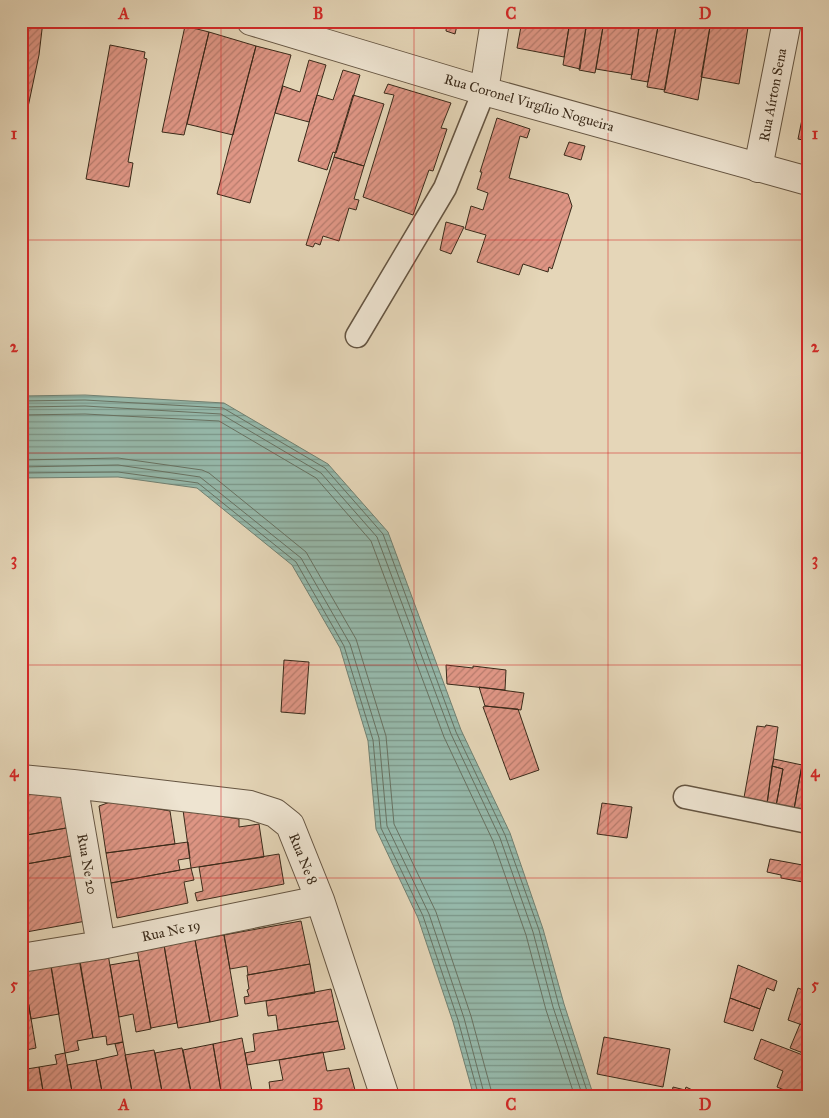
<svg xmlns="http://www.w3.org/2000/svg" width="829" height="1118" font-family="'IM FELL Great Primer',serif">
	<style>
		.water { fill: url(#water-rules); stroke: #718071 }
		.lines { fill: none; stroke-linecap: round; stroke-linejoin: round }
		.shore { stroke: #687262; stroke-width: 1 }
		.building { fill: url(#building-hatch); stroke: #3a2a1a }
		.service-casing { stroke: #655542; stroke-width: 25 }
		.minor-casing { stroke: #655542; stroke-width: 30 }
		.service { stroke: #eee4d1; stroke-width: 22 }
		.minor { stroke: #eee4d1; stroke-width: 28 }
		.grid { fill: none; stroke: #d62828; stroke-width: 1; stroke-opacity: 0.55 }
		.labels { text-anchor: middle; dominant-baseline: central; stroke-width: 4.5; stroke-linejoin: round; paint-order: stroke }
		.street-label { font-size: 14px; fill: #3a2a1a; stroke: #eee4d1 }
		.neatline { fill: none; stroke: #d62828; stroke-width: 2 }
		.grid-label { font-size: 16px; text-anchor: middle; font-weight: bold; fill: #d62828 }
	</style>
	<defs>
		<pattern id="water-rules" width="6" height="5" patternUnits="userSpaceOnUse" patternTransform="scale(1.25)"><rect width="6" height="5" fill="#96b9ab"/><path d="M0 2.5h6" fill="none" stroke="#7b978a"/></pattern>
		<pattern id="building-hatch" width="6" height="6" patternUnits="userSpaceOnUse" patternTransform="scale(1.25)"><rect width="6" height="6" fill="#df9685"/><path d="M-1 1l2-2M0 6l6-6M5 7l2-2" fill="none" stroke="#b67b6c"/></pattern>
	</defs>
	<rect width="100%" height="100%" fill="#e5d6b8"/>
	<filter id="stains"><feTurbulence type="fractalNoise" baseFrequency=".004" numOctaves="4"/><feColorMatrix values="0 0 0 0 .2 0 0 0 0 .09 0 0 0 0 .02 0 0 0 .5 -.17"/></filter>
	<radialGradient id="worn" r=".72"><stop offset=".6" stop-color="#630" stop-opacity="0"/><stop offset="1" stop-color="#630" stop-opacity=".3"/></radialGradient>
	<!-- water -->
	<path class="water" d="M85,395L224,403L328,464L388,532L461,730L510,833L543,929L564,1004L594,1097H474L453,1022L418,918L376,829L368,741L340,648L292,565L197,488L118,477L21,478V396Z"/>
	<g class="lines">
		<!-- shore -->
		<path class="shore" d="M21,401L85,400L223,408L325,468L383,534L456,732L505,835L539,930L559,1006L589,1097
			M21,407L85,406L221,414L321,473L377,537L451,734L500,838L533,932L553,1007L583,1097
			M21,415L85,414L219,421L316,478L371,541L444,737L493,841L526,935L546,1010L575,1097
			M21,460L118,458L202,470L209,473L306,552L356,639L386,736L394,824L436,912L471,1016L493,1097
			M21,467L118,465L200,477L301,558L350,644L379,738L387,826L429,914L464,1018L485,1097
			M21,473L118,472L198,483L296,562L344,646L373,740L381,828L423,916L458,1020L479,1097"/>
	</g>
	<!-- building -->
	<path class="building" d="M21,21H43L39,55L24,126L21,125Z
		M447,21H458L455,34L446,31Z
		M522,21H570L564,57L517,48Z
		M570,21H587L580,69L563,65Z
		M587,21H604L595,73L579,70Z
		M604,21H640L632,75L596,69Z
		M640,21H659L648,82L631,79Z
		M659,21H677L665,90L647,87Z
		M677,21H711L698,100L664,92Z
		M711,21H749L739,84L701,77Z
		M185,26L209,32L184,135L162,132Z
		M209,32L256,46L233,135L187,124Z
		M110,45L145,52L144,58L147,59L128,162L133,163L129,187L86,179Z
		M256,46L291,55L250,203L217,194Z
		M309,60L326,65L309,122L275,113L283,86L300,92Z
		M343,70L360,75L336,153L333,152L327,170L298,161L317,95L333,100Z
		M388,84L451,103L441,128L447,129L433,171L429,170L413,215L363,197L394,95L384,93Z
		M808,90V141L798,139Z
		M353,95L384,104L364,166L334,157Z
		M497,118L530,129L527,138L520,136L509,178L568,194L572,206L552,269L549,267L548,272L523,264L519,275L477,262L486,235L465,229L471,206L483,210L488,193L477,189L482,172H480Z
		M569,142L585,146L581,160L564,155Z
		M334,157L364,166L354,199L359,200L356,210L349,208L339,241L323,236L320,245L315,243L313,247L306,245Z
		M446,222L464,227L451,254L440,250Z
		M284,660L309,662L305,714L281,712Z
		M446,665L473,668V666L506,670L505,690L447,684Z
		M479,687L524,693L521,710L485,706Z
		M485,706L518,709L539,770L510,780L483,707Z
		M766,725L778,727L767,804L743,803L757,726L765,727Z
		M774,759L802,765L794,809L776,806L783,769L772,766Z
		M802,765L808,766V818L793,815Z
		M772,766L783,769L776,806L767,804Z
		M21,790L67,794L72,827L21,836Z
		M113,801L170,811L175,844L106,853L99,806Z
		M602,803L632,807L627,838L597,834Z
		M183,810L239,819V827L259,824L264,857L191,868Z
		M72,827L76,855L21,865V836Z
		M188,842L190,858L178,860L180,870L111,883L106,853Z
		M279,854L284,884L197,901L195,893L203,891L199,867Z
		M76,855L86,921L21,933V865Z
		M770,859L808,866V903L804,902L808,883L781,878V875L767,872Z
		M191,868L194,880L184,882L188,903L117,918L111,883Z
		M301,921L310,964L248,975L247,966L230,969L224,935Z
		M224,935L238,1016L210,1022L195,940Z
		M195,940L210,1022L178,1028L164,945Z
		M164,945L177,1023L151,1028L137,949Z
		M108,954L123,1042L107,1045L106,1036L93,1038L79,959Z
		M139,960L151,1029L136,1032L133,1014L119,1017L110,965Z
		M80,961L93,1038L77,1041L79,1050L65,1053L51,966Z
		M310,964L315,993L245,1004L244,997L249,996L247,990L249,989L247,975Z
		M738,965L777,981L774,991L767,988L760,1009L730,998Z
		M51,966L59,1014L31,1019L23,971Z
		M21,971H23L36,1048L21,1051Z
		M798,988L808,992V1027L788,1020Z
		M331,989L338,1021L278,1030L276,1015L268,1016L266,1001Z
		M730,998L760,1009L753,1031L724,1022Z
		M338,1021L345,1049L247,1065L245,1053L255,1051L253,1034Z
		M800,1024L808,1027V1055L790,1048Z
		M604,1037L670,1049L663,1087L597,1074Z
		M242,1038L253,1097H222L213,1044Z
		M761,1039L808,1057V1097H801L777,1087L783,1071L754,1059Z
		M123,1042L133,1097H103L96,1060L118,1055L115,1044Z
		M213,1044L222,1097H192L183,1050Z
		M182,1048L192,1097H163L155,1053Z
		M154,1050L163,1097H133L125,1055Z
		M323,1052L327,1071L349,1068L355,1090L321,1097H308V1095L271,1097L269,1082L283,1080L279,1060Z
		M65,1053L73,1097H44L39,1067L57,1064L55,1055Z
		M21,1060H26L27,1069L39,1067L44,1097H21Z
		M96,1060L103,1097H73L67,1065Z
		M673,1087L685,1090L686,1087L707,1097H671Z"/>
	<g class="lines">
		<defs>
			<path id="service" d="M357,336L445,188L484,91
				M685,797L808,822"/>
			<path id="minor" d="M251,21L484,91L808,181
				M484,91L495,21
				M758,168L787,21
				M21,779L73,784L250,805L275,813L290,825L320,900L385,1097
				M73,784L101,945
				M21,958L101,945L320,900"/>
		</defs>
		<!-- service casing -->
		<use href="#service" class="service-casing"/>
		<!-- minor casing -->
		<use href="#minor" class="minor-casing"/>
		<!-- service -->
		<use href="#service" class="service"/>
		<!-- minor -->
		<use href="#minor" class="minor"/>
	</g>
	<!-- grid -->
	<path class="grid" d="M221,21V1097M414,21V1097M608,21V1097M21,240H808M21,453H808M21,665H808M21,878H808"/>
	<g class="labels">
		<!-- street labels -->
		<g class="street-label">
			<text transform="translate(773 95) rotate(-79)">Rua Aírton Sena</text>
			<text transform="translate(529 103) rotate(16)">Rua Coronel Virgílio Nogueira</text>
			<text transform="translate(303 859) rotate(68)">Rua Ne 8</text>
			<text transform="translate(87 864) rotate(80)">Rua Ne 20</text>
			<text transform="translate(171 931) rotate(-12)">Rua Ne 19</text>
		</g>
	</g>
	<!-- margin -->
	<rect width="829" height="1118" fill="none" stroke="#e5d6b8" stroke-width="55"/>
	<rect x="28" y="28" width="774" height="1062" class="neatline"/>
	<g class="grid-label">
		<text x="124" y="19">A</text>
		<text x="318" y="19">B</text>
		<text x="511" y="19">C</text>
		<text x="705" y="19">D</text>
		<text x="14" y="139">1</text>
		<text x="815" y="139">1</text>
		<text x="14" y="352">2</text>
		<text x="815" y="352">2</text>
		<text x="14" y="565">3</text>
		<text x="815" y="565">3</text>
		<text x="14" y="777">4</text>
		<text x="815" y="777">4</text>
		<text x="14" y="990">5</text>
		<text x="815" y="990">5</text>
		<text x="124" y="1110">A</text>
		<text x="318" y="1110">B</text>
		<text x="511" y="1110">C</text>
		<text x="705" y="1110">D</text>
	</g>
	<rect width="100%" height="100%" filter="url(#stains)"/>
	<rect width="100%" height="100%" fill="url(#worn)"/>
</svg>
